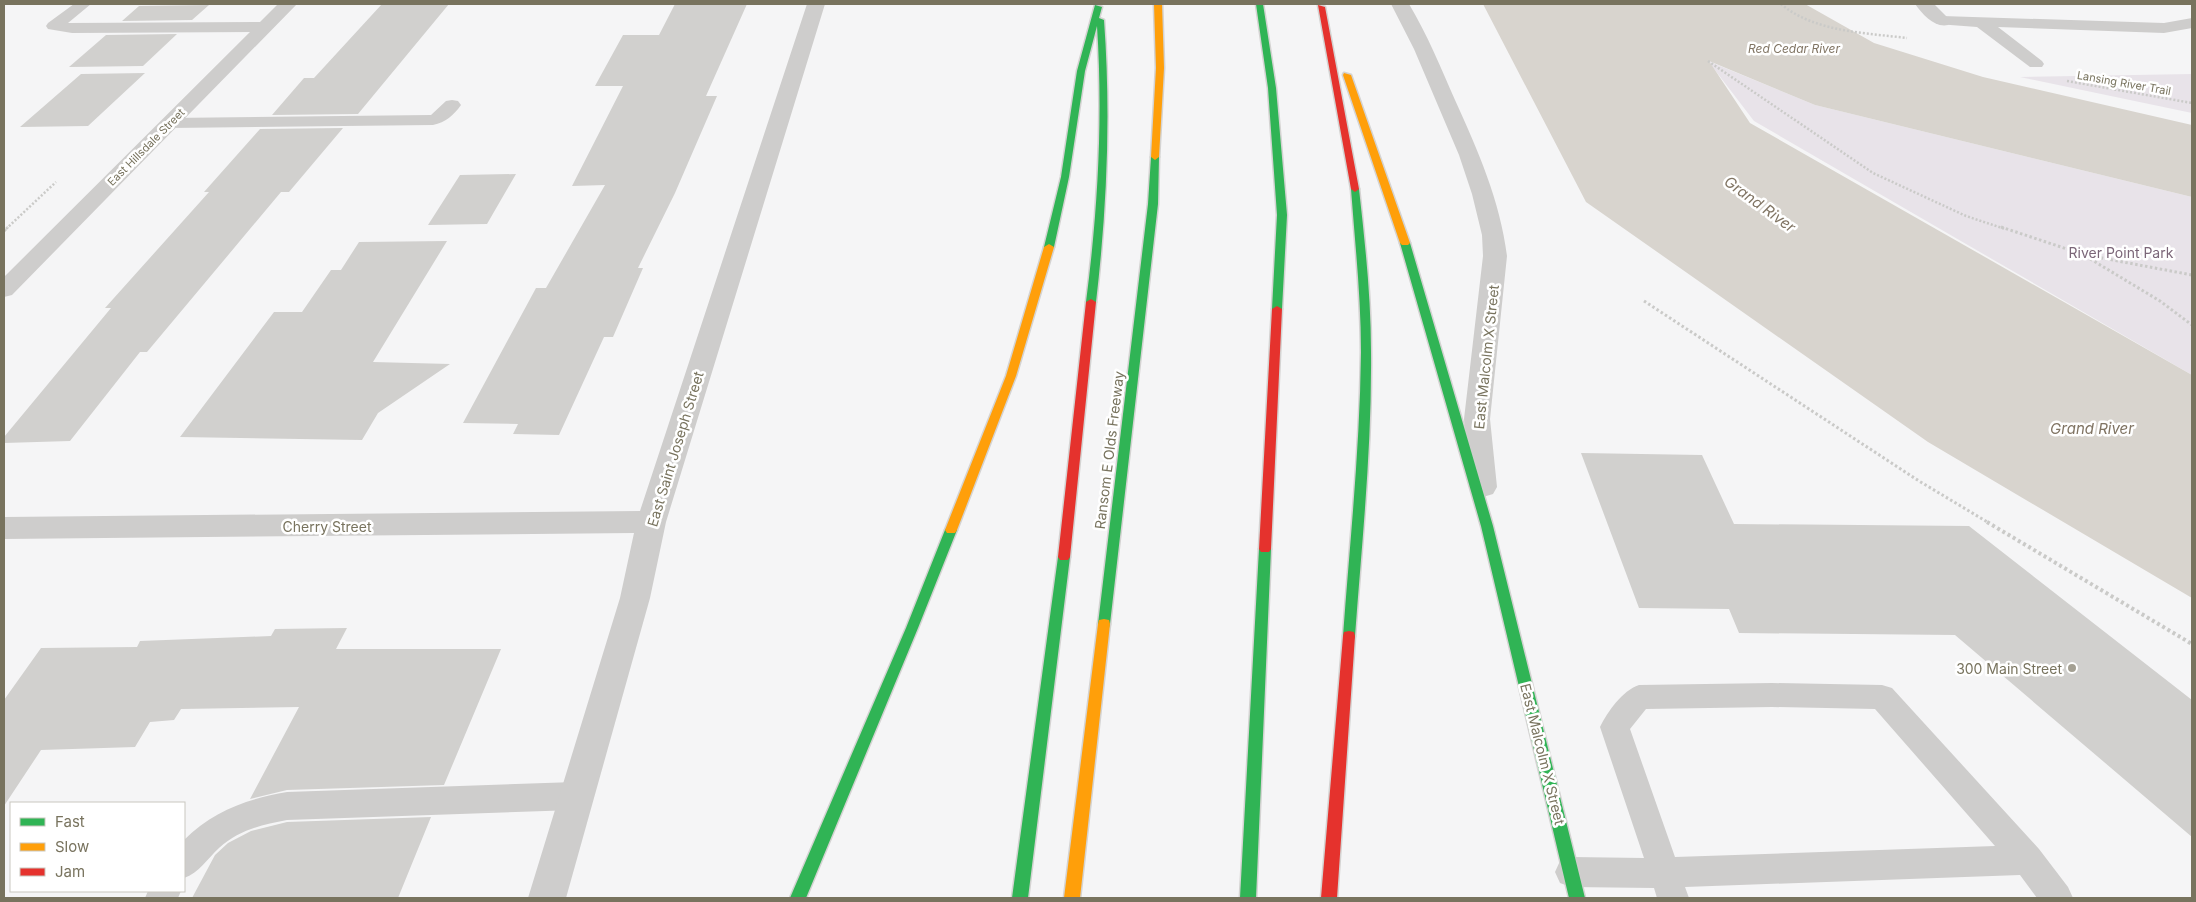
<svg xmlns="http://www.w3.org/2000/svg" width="2196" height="902" font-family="Inter,sans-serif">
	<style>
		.green { fill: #e8e3e9 }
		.water { fill: #d8d4ce }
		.building { fill: #d1d0ce }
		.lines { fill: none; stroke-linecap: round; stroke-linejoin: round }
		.fast-casing { stroke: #d4d3d2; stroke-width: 3 }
		.slow-casing { stroke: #d4d3d2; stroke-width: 3 }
		.jam-casing { stroke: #d4d3d2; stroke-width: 3 }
		.path-far2 { stroke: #cacac8; stroke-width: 2.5; stroke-dasharray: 2 2; stroke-linecap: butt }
		.path-far1 { stroke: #cacac8; stroke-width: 3; stroke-dasharray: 2.5 2.5; stroke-linecap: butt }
		.path { stroke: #cacac8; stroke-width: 4; stroke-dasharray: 3 3; stroke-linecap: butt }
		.lane { fill: #cecdcc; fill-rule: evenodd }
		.street { fill: #cecdcc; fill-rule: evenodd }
		.fast { fill: #30b455; fill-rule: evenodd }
		.slow { fill: #ff9f0a; fill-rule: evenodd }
		.jam { fill: #e5322d; fill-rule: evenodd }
		.poi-dot { fill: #a4a093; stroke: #fff; stroke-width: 2 }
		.labels { text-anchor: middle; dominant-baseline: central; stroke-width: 5; stroke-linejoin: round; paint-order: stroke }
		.far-street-label { font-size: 11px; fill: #78735e; stroke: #fff }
		.far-water-label { font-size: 12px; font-style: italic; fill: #807463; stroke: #fff }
		.park-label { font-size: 14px; fill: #7b6678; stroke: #fff }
		.street-label { font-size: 14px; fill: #78735e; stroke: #fff }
		.poi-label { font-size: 14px; fill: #78735e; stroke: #fff; text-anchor: end }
		.water-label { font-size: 15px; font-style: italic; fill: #807463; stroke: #fff }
	</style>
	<rect width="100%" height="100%" fill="#f5f5f6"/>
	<!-- green -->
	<path class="green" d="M1708,61L1815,105L2192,197V375L1754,121Z
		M2192,74V113L2020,77Z"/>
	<!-- water -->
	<path class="water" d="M1483,4H1805L1874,43L1983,77L2192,125V197L1815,105L1709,61L1750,123L2192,375V598L1928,442L1586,202Z"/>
	<!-- building -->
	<path class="building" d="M382,4H449L358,114L272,115L304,78H314Z
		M675,4H747L706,96H717L675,193L638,268H643L613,337H604L559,435L513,434L518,424L463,423L536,288H546L605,185L572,186L623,86H595L623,35H659Z
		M209,5L192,20L122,21L139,6Z
		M177,34L143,66L69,67L106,35Z
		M145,73L88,126L20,127L81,74Z
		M343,128L289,192H281L147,352H140L70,441L4,443V437L111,308H105L209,192H204L260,129Z
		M516,174L487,224L428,225L460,175Z
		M447,241L373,362L450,364L378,413L362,440L180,437L274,312H302L331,270H341L359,242Z
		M1581,453L1702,455L1734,524L1969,526L2192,700V837L1955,635L1739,633L1729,609L1639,608Z
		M347,628L336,649H501L444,785L287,790L250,799L299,707L181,709L174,720L150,722L135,747L41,750L4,806V700L41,648L137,647L140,641L271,636L275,629Z
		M431,817L398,898H192L215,855L228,843L251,831L287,822Z"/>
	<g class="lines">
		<defs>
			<path id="fast" d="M1256,4H1263L1276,88L1287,215L1282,309L1277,312L1272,309L1277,215L1268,88Z
				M1095,5L1102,7L1099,18L1104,20C1111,115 1107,208 1096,302L1091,305L1086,302C1098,210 1103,118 1097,26L1085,71L1069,177L1054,247L1049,250L1044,247L1061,177L1077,71Z
				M1155,154L1159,157L1158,204L1110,624L1109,628L1104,629L1099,628L1098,624L1148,204L1151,157Z
				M1355,186L1359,189C1365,243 1371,297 1371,352C1372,447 1362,541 1355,636L1354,640L1349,641L1344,640L1343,636C1350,541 1360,447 1361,352C1361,297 1355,243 1351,189Z
				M1405,240L1410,243L1493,526L1585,898H1569L1481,526L1400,243Z
				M951,525L955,527L957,530L918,628L806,898H790L906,628L945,530L947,527Z
				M1265,544L1269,546L1271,549L1256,898H1240L1259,549L1261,546Z
				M1064,552L1068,554L1070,557L1028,898H1012L1058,557L1060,554Z"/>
			<path id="slow" d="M1154,4H1162L1164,68L1159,157L1155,160L1151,157L1156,68Z
				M1344,73L1351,75L1410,243L1408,245H1402L1400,243L1343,75Z
				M1049,244L1054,247L1016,376L957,530L955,533H947L945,530L1006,376L1044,247Z
				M1104,619L1109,620L1110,624L1080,898H1064L1098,624L1099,620Z"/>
			<path id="jam" d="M1318,5L1325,7L1359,189L1355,192L1351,189Z
				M1091,299L1096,302L1070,557L1068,560H1060L1058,557L1086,302Z
				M1277,306L1282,309L1271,549L1269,552H1261L1259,549L1272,309Z
				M1349,631L1354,632L1355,636L1337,898H1321L1343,636L1344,632Z"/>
		</defs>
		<!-- fast casing -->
		<use href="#fast" class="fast-casing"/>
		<!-- slow casing -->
		<use href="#slow" class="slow-casing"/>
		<!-- jam casing -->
		<use href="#jam" class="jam-casing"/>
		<!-- path-far2 -->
		<path class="path-far2" d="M1781,4C1814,32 1866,33 1907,38
			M1708,61L1873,173L1966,216L2005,229
			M2067,81L2192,103
			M6,229L56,182"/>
		<!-- path-far1 -->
		<path class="path-far1" d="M2001,227L2082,254L2160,301L2192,325
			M4,231L8,227
			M2086,255L2192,275
			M1644,301L1919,481L1989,523"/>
		<!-- path -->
		<path class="path" d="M1987,522L2192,644"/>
		<!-- lane -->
		<path class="lane" d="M74,4H91L68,23L265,22L273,27L265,32L72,33L48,29L46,26L48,23Z
			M1942,16L2164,23L2192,18V28L2164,33L1998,27L2042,61L2044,64L2042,67H2030L1977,27L1937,24L1934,21Z
			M452,100L458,101L461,105C453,116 446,122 433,125L170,128L164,127L161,123L164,119L170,118L431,115L446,101Z
			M1772,683L1882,685L1892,688L2039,849L2068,887L2073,898H2037L2020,875L1685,887L1689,898H1657L1654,888L1571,887L1560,883L1555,872L1560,861L1571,857L1644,858L1600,727C1608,711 1622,691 1639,685ZM1772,707L1875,709L1995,846L1675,857L1630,729L1646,709Z
			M575,782L586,786L590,796L586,806L575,810L287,820C261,825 239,830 219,848C207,859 199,873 184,878V840C213,811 247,799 287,792Z
			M148,891H181L178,898H145Z"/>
		<!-- street -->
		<path class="street" d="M278,4H297L12,295L4,297V277Z
			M807,4H825L666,522L650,598L566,898H528L620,598L634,533L4,539V517L640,511Z
			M1391,4H1409C1427,34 1441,68 1455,100C1478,151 1500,200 1507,256L1490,419L1497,487L1493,494L1483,497L1473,494L1469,487L1464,419L1483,256L1482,235L1472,194L1459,155L1414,49Z
			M1915,4H1934L1951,21L1948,25C1935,28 1923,15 1915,4Z"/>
		<!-- fast -->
		<use href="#fast" class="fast"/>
		<!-- slow -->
		<use href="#slow" class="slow"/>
		<!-- jam -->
		<use href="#jam" class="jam"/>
	</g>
	<!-- markers -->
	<circle class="poi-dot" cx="2072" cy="668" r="5"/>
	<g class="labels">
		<!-- far-street labels -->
		<g class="far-street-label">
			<text transform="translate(2124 83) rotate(10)">Lansing River Trail</text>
			<text transform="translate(146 147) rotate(-45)">East Hillsdale Street</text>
		</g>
		<!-- far-water labels -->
		<g class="far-water-label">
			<text x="1794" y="48">Red Cedar River</text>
		</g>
		<!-- park labels -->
		<g class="park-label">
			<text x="2121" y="252">River Point Park</text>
		</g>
		<!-- street labels -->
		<g class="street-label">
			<text transform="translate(1486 357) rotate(-84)">East Malcolm X Street</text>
			<text transform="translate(675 449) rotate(-73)">East Saint Joseph Street</text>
			<text transform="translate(1109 450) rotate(-83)">Ransom E Olds Freeway</text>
			<text x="327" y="526">Cherry Street</text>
			<text transform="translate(1543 754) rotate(76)">East Malcolm X Street</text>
		</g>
		<!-- poi labels -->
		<g class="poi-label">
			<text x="2062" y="668">300 Main Street</text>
		</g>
		<!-- water labels -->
		<g class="water-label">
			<text transform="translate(1760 204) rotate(36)">Grand River</text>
			<text x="2092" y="428">Grand River</text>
		</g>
	</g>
	<!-- border -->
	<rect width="2196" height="902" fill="none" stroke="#78735e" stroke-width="10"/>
	<!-- legend -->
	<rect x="10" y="802" width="175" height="90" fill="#ffffff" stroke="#c9c7bf"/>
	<rect x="20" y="818" width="25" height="8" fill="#30b455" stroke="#c9c7bf"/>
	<text x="55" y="827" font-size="15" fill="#78735e">Fast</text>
	<rect x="20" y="843" width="25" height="8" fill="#ff9f0a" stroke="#c9c7bf"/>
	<text x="55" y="852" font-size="15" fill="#78735e">Slow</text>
	<rect x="20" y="868" width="25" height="8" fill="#e5322d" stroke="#c9c7bf"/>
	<text x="55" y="877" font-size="15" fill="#78735e">Jam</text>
</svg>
